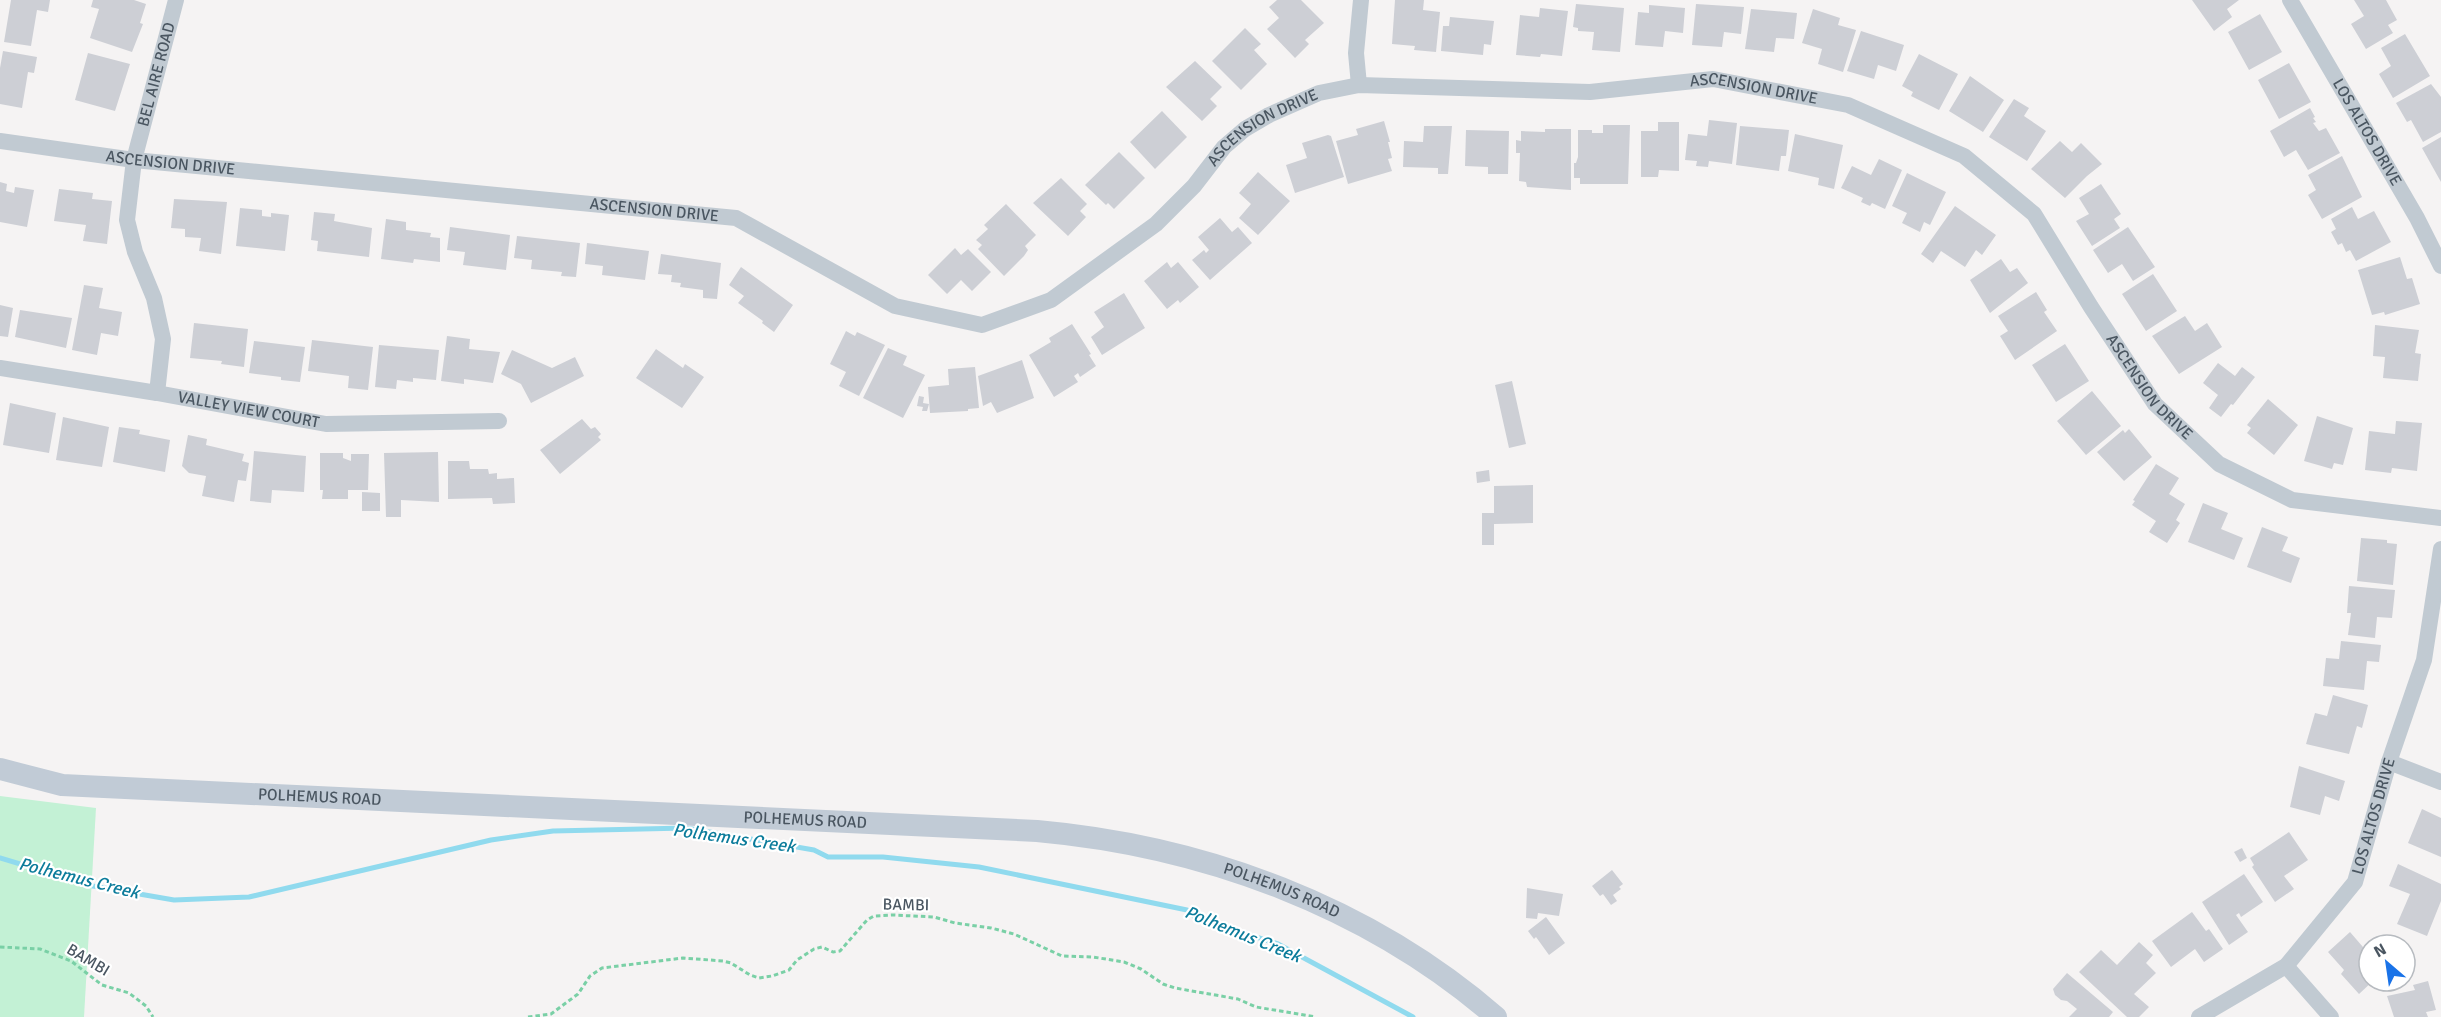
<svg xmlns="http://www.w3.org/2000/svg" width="2441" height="1017" font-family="Signika,sans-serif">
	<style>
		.green { fill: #c3f1d5 }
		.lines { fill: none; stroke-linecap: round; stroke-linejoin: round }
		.stream { stroke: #90daee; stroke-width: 5 }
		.building { fill: #cdcfd5 }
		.path { stroke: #7ad0a6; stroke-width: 3; stroke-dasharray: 4.5 3; stroke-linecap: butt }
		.street { stroke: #c1cad2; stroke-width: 16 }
		.secondary { stroke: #c1cbd6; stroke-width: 22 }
		.labels { text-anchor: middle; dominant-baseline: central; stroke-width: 4.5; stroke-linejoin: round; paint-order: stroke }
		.street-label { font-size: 16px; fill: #4a5661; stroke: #fff }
		.water-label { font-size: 18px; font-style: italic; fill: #0c7c9b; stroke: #fff }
	</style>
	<rect width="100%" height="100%" fill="#f5f3f3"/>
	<!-- green -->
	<path class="green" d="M0,796L96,808L84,1017H0Z"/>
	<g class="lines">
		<!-- stream -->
		<path class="stream" d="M0,858L93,886L174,900L249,897L491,840L553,831L686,828L814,850L828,857H883L979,867L1187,910L1195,917L1278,944L1413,1017"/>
	</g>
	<!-- building -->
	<path class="building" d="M11,0H50L48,12L37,10L31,46L4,42Z
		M93,0H134L146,4L140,23L143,24L132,52L90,38L99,9L91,7Z
		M1277,0H1301L1324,23L1305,40L1309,44L1295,58L1267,29L1279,18L1269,7Z
		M1395,0H1424L1423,10L1440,12L1436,52L1414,50L1415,46L1392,44Z
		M2192,0H2239L2227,9L2232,17L2214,31Z
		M2354,0H2386L2397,20L2388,25L2393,33L2366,49L2351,24L2364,16Z
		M1576,4L1624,8L1620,52L1592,50L1594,32L1578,31V28L1573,27Z
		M1696,4L1744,7L1741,34L1724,32L1722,47L1692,45Z
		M1649,5L1685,8L1683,33L1665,31L1663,47L1635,45L1638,12L1649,13Z
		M1540,8L1568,11L1562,56L1541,54L1540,57L1516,55L1520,15L1539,17Z
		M1751,9L1797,13L1794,39L1776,38L1774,52L1745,49Z
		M1813,9L1840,18L1838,25L1856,30L1843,72L1818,64L1822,49L1802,43Z
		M2260,14L2282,52L2249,70L2228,32Z
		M1450,17L1494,21L1491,45L1484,44L1483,55L1441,51L1443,26H1449Z
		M1245,28L1261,44L1254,50L1267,64L1241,90L1212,61Z
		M1861,31L1904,45L1896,71L1878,65L1874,79L1847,71Z
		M2405,34L2430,76L2393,98L2379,74L2391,66L2381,48Z
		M3,51L37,57L34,73L28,72L22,108L0,104V68Z
		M88,53L130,64L115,111L75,100Z
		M1919,54L1958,74L1939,110L1911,96L1913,92L1902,86Z
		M1195,61L1222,87L1210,99L1217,106L1202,121L1166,87Z
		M2289,63L2311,102L2279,119L2258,80Z
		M1970,76L2004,100L1983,132L1949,111Z
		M2431,84L2441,97V132L2423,142L2411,120L2407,122L2396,103Z
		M2014,99L2029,108L2024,116L2046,131L2027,161L1989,137Z
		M2310,108L2315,117L2313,118L2316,122L2313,123L2319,131L2326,128L2340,153L2308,170L2296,150L2284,157L2270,131Z
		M1162,111L1187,137L1155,169L1130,142Z
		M1709,120L1737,123L1732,164L1709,161L1708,167L1696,166L1697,161L1685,160L1688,134L1707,136Z
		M1384,121L1390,142H1388L1392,158L1388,159L1392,171L1348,184L1336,141L1358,135L1356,129Z
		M1658,122H1679V171L1659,170L1658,177H1641V131H1658Z
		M1603,125H1630L1628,184H1580V178H1574V163H1576L1578,157V130H1592V133H1603Z
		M1424,126H1452L1448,174H1438V168L1403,167L1404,141L1423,142Z
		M1740,126L1789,130L1786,156H1781L1779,171L1736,165Z
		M1545,129H1571V190L1527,187L1526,182L1519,181L1520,153H1516V140L1521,141V131L1545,132Z
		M1466,130L1509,131L1508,174H1488V167L1465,166Z
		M1795,134L1843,145L1834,189L1818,185L1819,178L1788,171Z
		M1328,135L1331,136L1344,177L1295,193L1286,165L1307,158L1302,143Z
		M2441,137V182L2422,148Z
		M2060,141L2072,152L2081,143L2102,164L2087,176L2065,198L2031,169Z
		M1119,152L1145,178L1114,209L1108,203L1106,205L1085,185Z
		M2342,156L2362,197L2322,219L2308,195L2316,190L2308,175Z
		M1879,159L1902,170L1885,209L1872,203L1870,206L1861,202L1863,198L1841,188L1852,166L1871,175Z
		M1258,172L1290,201L1258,235L1239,218L1251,204L1239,193Z
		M1907,173L1946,192L1930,225L1924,222L1920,232L1902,223L1907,213L1892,206Z
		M1061,178L1087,204L1080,211L1086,217L1068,236L1033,203Z
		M0,182L7,184L6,191L14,193L15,187L34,190L27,227L0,222Z
		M2101,184L2121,214L2114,219L2120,228L2092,246L2076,221L2089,214L2079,198Z
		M59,189L93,193L92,199L112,201L107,244L83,241L86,225L54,221Z
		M174,199L227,202L221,254L199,251L201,238L185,237V229L171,228Z
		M1006,204L1036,235L1025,246L1028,250L1024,256L1004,276L978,249L982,245L976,240L988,229L984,225Z
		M1955,206L1996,235L1982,255L1976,250L1965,267L1941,251L1933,263L1921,254Z
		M2352,207L2358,219L2374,211L2391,242L2356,261L2350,250L2346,252L2342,243L2338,245L2331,232L2336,229L2331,219Z
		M240,208L262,210V216L271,217V213L289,215L285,251L236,246Z
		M314,212L335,214L334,221L372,228L369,257L317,251L318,241L311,240Z
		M1220,218L1232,232L1238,227L1252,243L1210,280L1192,260L1204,250L1206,253L1209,250L1198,237Z
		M386,219L406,222V230L431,233L430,237L440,238V262L414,259L413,263L381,259Z
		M450,227L510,235L506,270L463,265L465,252L447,250Z
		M2128,227L2155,267L2133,281L2122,264L2108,273L2093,250Z
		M517,236L580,243L576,277L561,276L562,272L531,269L532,260L514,258Z
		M587,243L649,251L645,280L602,275L603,266L585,264Z
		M955,248L961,255L968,249L991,272L972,291L961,280L947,294L928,275Z
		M661,254L721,263L717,299L703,298V290L680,287L681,283L671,282L672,275L658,274Z
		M2400,257L2407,279L2412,278L2420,304L2385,315L2384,312L2372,315L2358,270Z
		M2001,259L2010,272L2017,268L2028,283L1990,313L1970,280Z
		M1167,262L1171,268L1178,262L1199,287L1180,303L1178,300L1167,309L1144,281Z
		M741,267L793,305L774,332L762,323L763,321L738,303L744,296L729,285Z
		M2153,274L2177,311L2146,331L2122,294Z
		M84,285L103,288L99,308L122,312L118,336L101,333L97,355L72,350Z
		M2036,292L2047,310L2044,312L2057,331L2015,360L2000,336L2008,331L1998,316Z
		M1124,293L1145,328L1102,355L1091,337L1104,327L1094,312Z
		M0,305L13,308L8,337L0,336Z
		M20,310L72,318L66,348L15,337Z
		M2185,316L2195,331L2207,323L2222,347L2179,374L2152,336Z
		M194,323L248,329L244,367L221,364L222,361L190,358Z
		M1072,324L1091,354L1089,355L1096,366L1080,377L1078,373L1074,376L1078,382L1054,397L1029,355L1051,342L1049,338Z
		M2375,325L2419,330L2415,353L2421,354L2418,381L2383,378L2385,357L2373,356Z
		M846,331L855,336L857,332L885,345L859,396L839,386L846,372L830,364Z
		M447,336L470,339L469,349L500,352L493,383L464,379V384L441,381Z
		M312,340L373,347L368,390L348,388L349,376L308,371Z
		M254,341L305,347L300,382L281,380V377L249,373Z
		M2065,344L2089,381L2056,402L2032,365Z
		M379,345L439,350L436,380L413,378V382L397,380L396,389L375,387Z
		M888,348L907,356L903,365L925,375L903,418L863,398Z
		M656,349L683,368L685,364L704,377L682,408L636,378Z
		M512,350L552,368L575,357L584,376L531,403L521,384L501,374Z
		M1022,360L1034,398L997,413L991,402L983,406L978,376Z
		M2218,363L2235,376L2242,367L2255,377L2233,405L2231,404L2221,417L2209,408L2218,395L2203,383Z
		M975,367L979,408L968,409V411L930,413L928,387L949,385L948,369Z
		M1512,381L1526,444L1509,448L1495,385Z
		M2092,391L2121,426L2086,455L2057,421Z
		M919,396L924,397L923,403L929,404L927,411H922L923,407L917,406Z
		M2268,399L2298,425L2274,455L2247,433L2251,428L2247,425Z
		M10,403L56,413L49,453L3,445Z
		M2317,416L2353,428L2343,465L2334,463L2332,469L2304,461Z
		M63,417L109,427L102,467L56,460Z
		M582,419L591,429L595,427L601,434L598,437L601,440L560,474L540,450Z
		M2396,421L2422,423L2417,471L2392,468L2391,473L2365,470L2369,431L2395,434Z
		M119,427L140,430L139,434L170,440L165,472L113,462Z
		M2129,429L2152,457L2124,481L2097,452L2123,430L2125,433Z
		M188,435L207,439L206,445L244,454L242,461L249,463L246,481L238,480L234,502L202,496L206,476L189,473L182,466Z
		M254,451L306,456L304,492L272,490L271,503L250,501Z
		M438,452L439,502L401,500V517H386L384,453Z
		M320,453H343V458L351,461V454H369L368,490H348V499H322L323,490H320Z
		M448,461H469L470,469H488L489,474L497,473V479L514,478L515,503L493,504L492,498L448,499Z
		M2156,464L2179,478L2169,494L2185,504L2176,520L2180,523L2167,543L2149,532L2156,521L2132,505L2135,501L2133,500Z
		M1489,470L1490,481L1477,483L1476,472Z
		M1533,485V523L1494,524V545H1482V513H1494V486Z
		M362,492L380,493V511H362Z
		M2203,503L2228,513L2221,529L2243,538L2234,560L2188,542Z
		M2262,527L2288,537L2282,551L2300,558L2291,583L2247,567Z
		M2361,538L2387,540V543L2397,544L2393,585L2357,581Z
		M2349,586L2395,590L2392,618L2377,617L2375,638L2348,635L2351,613H2347Z
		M2341,641L2381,645L2379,662L2367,661L2364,690L2323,686L2326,658L2339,659Z
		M2333,695L2368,705L2362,728L2357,726L2349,754L2306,744L2315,713L2327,716Z
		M2299,766L2345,781L2339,801L2325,796L2320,815L2290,807Z
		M2422,809L2441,818V857L2408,843Z
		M2289,832L2308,860L2284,876L2294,889L2275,902L2252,867L2254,865L2250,858Z
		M2242,848L2247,858L2240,862L2234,852Z
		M2398,864L2441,884V901L2427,936L2397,924L2410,894L2389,886Z
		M1612,870L1623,884L1619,887L1621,889L1613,895L1617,901L1611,905L1603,894L1600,896L1592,886Z
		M2244,874L2263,902L2241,917L2239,913L2236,915L2248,932L2229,945L2202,902Z
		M1527,888L1563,894L1559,916L1538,913L1537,919L1526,918Z
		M2192,912L2206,931L2209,929L2223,949L2204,962L2195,949L2171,967L2152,941Z
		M1546,917L1565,943L1549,955L1536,937L1534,939L1528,931Z
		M2350,932L2369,954V981H2373L2359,994L2341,974L2344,970L2328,952Z
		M2139,942L2153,955L2146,963L2156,973L2134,994L2149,1007L2139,1017H2127L2079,972L2101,950L2117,965Z
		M2067,973L2113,1012L2109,1017H2069L2077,1009L2067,1001L2061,1000L2055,995L2053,989Z
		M2428,981L2436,1010L2426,1012L2428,1017H2394L2387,996L2415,990L2413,985Z"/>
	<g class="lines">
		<!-- path -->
		<path class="path" d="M0,947L40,949L71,961L102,985L129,993L146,1006L153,1017
			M528,1017L551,1014L578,994L590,976L602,968L683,958L723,961L731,963L750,975L759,978L772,976L789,970L797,960L814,949L822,947L833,952L840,951L867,920L874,916L893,915L934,917L955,923L991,928L1014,934L1062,956L1093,957L1124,962L1141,969L1163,984L1175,988L1238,999L1256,1007L1316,1017"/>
		<!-- street -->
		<g class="street">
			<path id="s1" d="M2290,0L2417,218L2441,266"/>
			<path d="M1359,85L1356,53L1361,0"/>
			<path id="s2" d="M0,141L134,160L736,218L895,306L982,325L1051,300L1156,224L1194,186L1224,147L1245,129L1269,115L1319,93L1359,85L1590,92L1713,79L1848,105L1964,156L2034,214L2091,307L2155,404L2219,464L2292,500L2441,518"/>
			<path id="s3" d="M0,368L157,393L326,424L499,421"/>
			<path id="s4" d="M157,393L163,339L154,298L135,252L127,220L134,160L176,0"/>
			<path d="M2389,762L2441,782"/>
			<path d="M2286,966L2331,1017"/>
			<path id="s5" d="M2199,1017L2286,966L2355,882L2389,762L2424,660L2441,549"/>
		</g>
		<!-- secondary -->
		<path class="secondary" id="s6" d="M0,769L62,785L1037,831C1204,846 1368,906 1496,1017"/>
	</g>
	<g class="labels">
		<!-- street labels -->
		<g class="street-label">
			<text stroke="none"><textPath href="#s4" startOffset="328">BEL AIRE ROAD</textPath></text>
			<text stroke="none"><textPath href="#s2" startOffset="1864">ASCENSION DRIVE</textPath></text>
			<text stroke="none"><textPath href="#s2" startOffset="1360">ASCENSION DRIVE</textPath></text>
			<text stroke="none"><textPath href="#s1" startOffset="153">LOS ALTOS DRIVE</textPath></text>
			<text stroke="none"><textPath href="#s2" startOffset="172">ASCENSION DRIVE</textPath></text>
			<text stroke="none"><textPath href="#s2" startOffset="658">ASCENSION DRIVE</textPath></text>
			<text stroke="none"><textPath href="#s2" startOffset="2386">ASCENSION DRIVE</textPath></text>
			<text stroke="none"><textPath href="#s3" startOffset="252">VALLEY VIEW COURT</textPath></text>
			<text stroke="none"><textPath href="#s6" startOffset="322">POLHEMUS ROAD</textPath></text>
			<text stroke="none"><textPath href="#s5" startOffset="278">LOS ALTOS DRIVE</textPath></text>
			<text stroke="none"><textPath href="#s6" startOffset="808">POLHEMUS ROAD</textPath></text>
			<text stroke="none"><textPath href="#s6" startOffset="1293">POLHEMUS ROAD</textPath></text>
			<text transform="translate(906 905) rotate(1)">BAMBI</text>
			<text transform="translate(88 960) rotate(31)">BAMBI</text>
		</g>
		<!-- water labels -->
		<g class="water-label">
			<text transform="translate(734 838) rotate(8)">Polhemus Creek</text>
			<text transform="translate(79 878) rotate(14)">Polhemus Creek</text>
			<text transform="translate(1243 934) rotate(22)">Polhemus Creek</text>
		</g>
	</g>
	<!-- north arrow -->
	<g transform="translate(2387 963) rotate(331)"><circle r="28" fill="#ffffff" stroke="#b7bbc0" stroke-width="1.5"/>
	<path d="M0-4.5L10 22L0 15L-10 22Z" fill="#1a73e8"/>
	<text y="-9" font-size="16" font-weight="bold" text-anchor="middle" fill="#4a5661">N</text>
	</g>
</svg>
